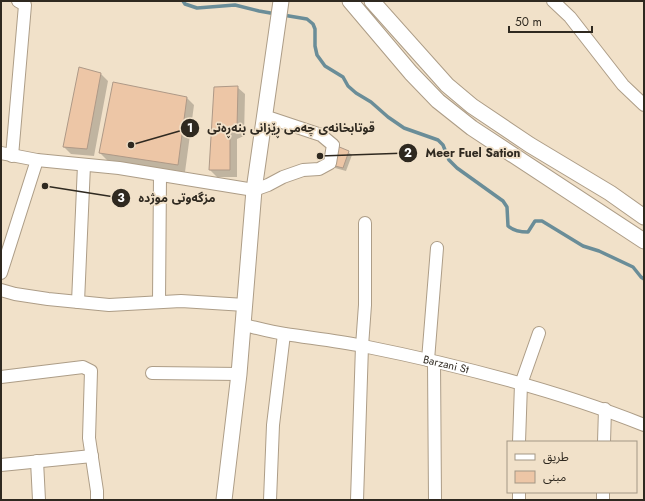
<svg xmlns="http://www.w3.org/2000/svg" width="645" height="501" font-family="Jost,'Noto Sans Arabic',sans-serif">
	<style>
		.shadow { fill: #0003 }
		.lines { fill: none; stroke-linecap: round; stroke-linejoin: round }
		.stream { stroke: #6a8d98; stroke-width: 3.5 }
		.building { fill: #edc6a6; stroke: #ae9987 }
		.minor-casing { stroke: #ad9d87; stroke-width: 14 }
		.tertiary-casing { stroke: #ad9d87; stroke-width: 17 }
		.minor { stroke: #fff; stroke-width: 12 }
		.tertiary { stroke: #fff; stroke-width: 15 }
		.labels { text-anchor: middle; dominant-baseline: central; stroke-width: 3.5; stroke-linejoin: round; paint-order: stroke }
		.street-label { font-size: 11px; fill: #2f2920; stroke: #f1e1c9 }
		.leader { fill: none; stroke: #2f2920; stroke-width: 1.5 }
		.callout-dot { fill: #2f2920; stroke: #f1e1c9; stroke-width: 1.5 }
		.mark-label { font-size: 12px; text-anchor: middle; font-weight: bold; fill: #fff }
		.callout-label { font-size: 12px; text-anchor: middle; font-weight: bold; fill: #2f2920; stroke: #f1e1c9; stroke-width: 3.5; stroke-linejoin: round; paint-order: stroke }
	</style>
	<rect width="100%" height="100%" fill="#f1e1c9"/>
	<!-- shadow -->
	<path class="shadow" d="M101,74L108,81L94,156L71,154L64,147Z
		M237,87L245,94L244,136L237,139V177H217L210,170L215,88Z
		M187,98L194,105L185,172L107,160L100,153Z
		M348,152L352,155L346,171L335,168L332,164Z"/>
	<g class="lines">
		<!-- stream -->
		<path class="stream" d="M183,1L185,4L197,8L235,5L259,11L276,14
			M283,15L307,19L313,24L315,29V46L317,55L325,66L343,77L348,86L356,93L371,102L388,117L404,128L438,140L443,145L449,160L457,168L503,201L507,207L508,226C514,231 520,232 528,232L535,221H542L583,246L599,251L633,267L641,277L644,279"/>
	</g>
	<!-- building -->
	<path class="building" d="M79,67L101,73L87,149L63,147Z
		M113,82L187,97L178,165L99,153Z
		M238,86L237,128L230,132V170H209L214,87Z
		M337,146L349,151L343,168L331,165Z"/>
	<g class="lines">
		<defs>
			<g id="minor">
				<path d="M553,1L570,17L623,85L644,105"/>
				<path d="M1,153L37,160L119,168L254,190L268,185L283,177L303,170L319,169L330,163L333,145L321,135L264,116"/>
				<path d="M12,156L25,5L18,1"/>
				<path d="M1,273L37,160"/>
				<path d="M1,290L15,294L48,299L109,305L181,301L245,305"/>
				<path d="M78,302L84,165"/>
				<path d="M159,302L160,175"/>
				<path id="s1" d="M244,325C257,328 271,332 285,334C311,338 338,341 363,346C458,365 554,389 644,425"/>
				<path d="M428,360L437,248"/>
				<path d="M434,362L435,500"/>
				<path d="M152,373L239,374"/>
				<path d="M1,377L83,367L91,371L89,438L97,491V500"/>
				<path d="M519,442L521,384L539,333"/>
				<path d="M604,442L605,409"/>
				<path d="M37,461L39,500"/>
				<path d="M1,465L92,456"/>
				<path d="M519,492V500"/>
				<path d="M270,500L273,425L284,334"/>
				<path d="M357,500L362,346L365,305V223"/>
				<path d="M603,500V492"/>
			</g>
			<path id="tertiary" d="M350,1L411,73L438,101L472,128L644,241
				M372,1L447,85L472,106L530,145L610,193L644,217
				M224,500L239,374L254,190L281,1"/>
		</defs>
		<!-- minor casing -->
		<use href="#minor" class="minor-casing"/>
		<!-- tertiary casing -->
		<use href="#tertiary" class="tertiary-casing"/>
		<!-- minor -->
		<use href="#minor" class="minor"/>
		<!-- tertiary -->
		<use href="#tertiary" class="tertiary"/>
	</g>
	<g class="labels">
		<!-- street labels -->
		<g class="street-label">
			<text stroke="none"><textPath href="#s1" startOffset="206">Barzani St</textPath></text>
		</g>
	</g>
	<!-- callouts -->
	<path class="leader" d="M131 145L190 128M320 156L408 153M45 186L121 198"/>
	<g class="callout-dot">
		<circle cx="131" cy="145" r="4"/>
		<circle cx="320" cy="156" r="4"/>
		<circle cx="45" cy="186" r="4"/>
		<circle cx="190" cy="128" r="10"/>
		<circle cx="408" cy="153" r="10"/>
		<circle cx="121" cy="198" r="10"/>
	</g>
	<g class="mark-label">
		<text x="190" y="132">1</text>
		<text x="408" y="157">2</text>
		<text x="121" y="202">3</text>
	</g>
	<g class="callout-label">
		<text x="291" y="132">قوتابخانەی چەمی ڕێزانی بنەڕەتی</text>
		<text x="473" y="157">Meer Fuel Sation</text>
		<text x="177" y="202">مزگەوتی موژدە</text>
	</g>
	<!-- border -->
	<rect width="645" height="501" fill="none" stroke="#2f2920" stroke-width="4"/>
	<!-- legend -->
	<rect x="507" y="441" width="130" height="52" fill="#f1e1c9" stroke="#a39785"/>
	<rect x="515" y="454" width="20" height="6" fill="#ffffff" stroke="#a39785"/>
	<text x="543" y="461" font-size="12" fill="#2f2920">طريق</text>
	<rect x="515" y="471" width="20" height="12" fill="#edc6a6" stroke="#a39785"/>
	<text x="543" y="481" font-size="12" fill="#2f2920">مبنى</text>
	<!-- scale -->
	<path d="M509 26v6h83v-6" fill="none" stroke="#2f2920" stroke-width="2"/>
	<text x="515" y="26" font-size="12" fill="#2f2920" stroke="#f1e1c9" stroke-width="3" paint-order="stroke">50 m</text>
</svg>
